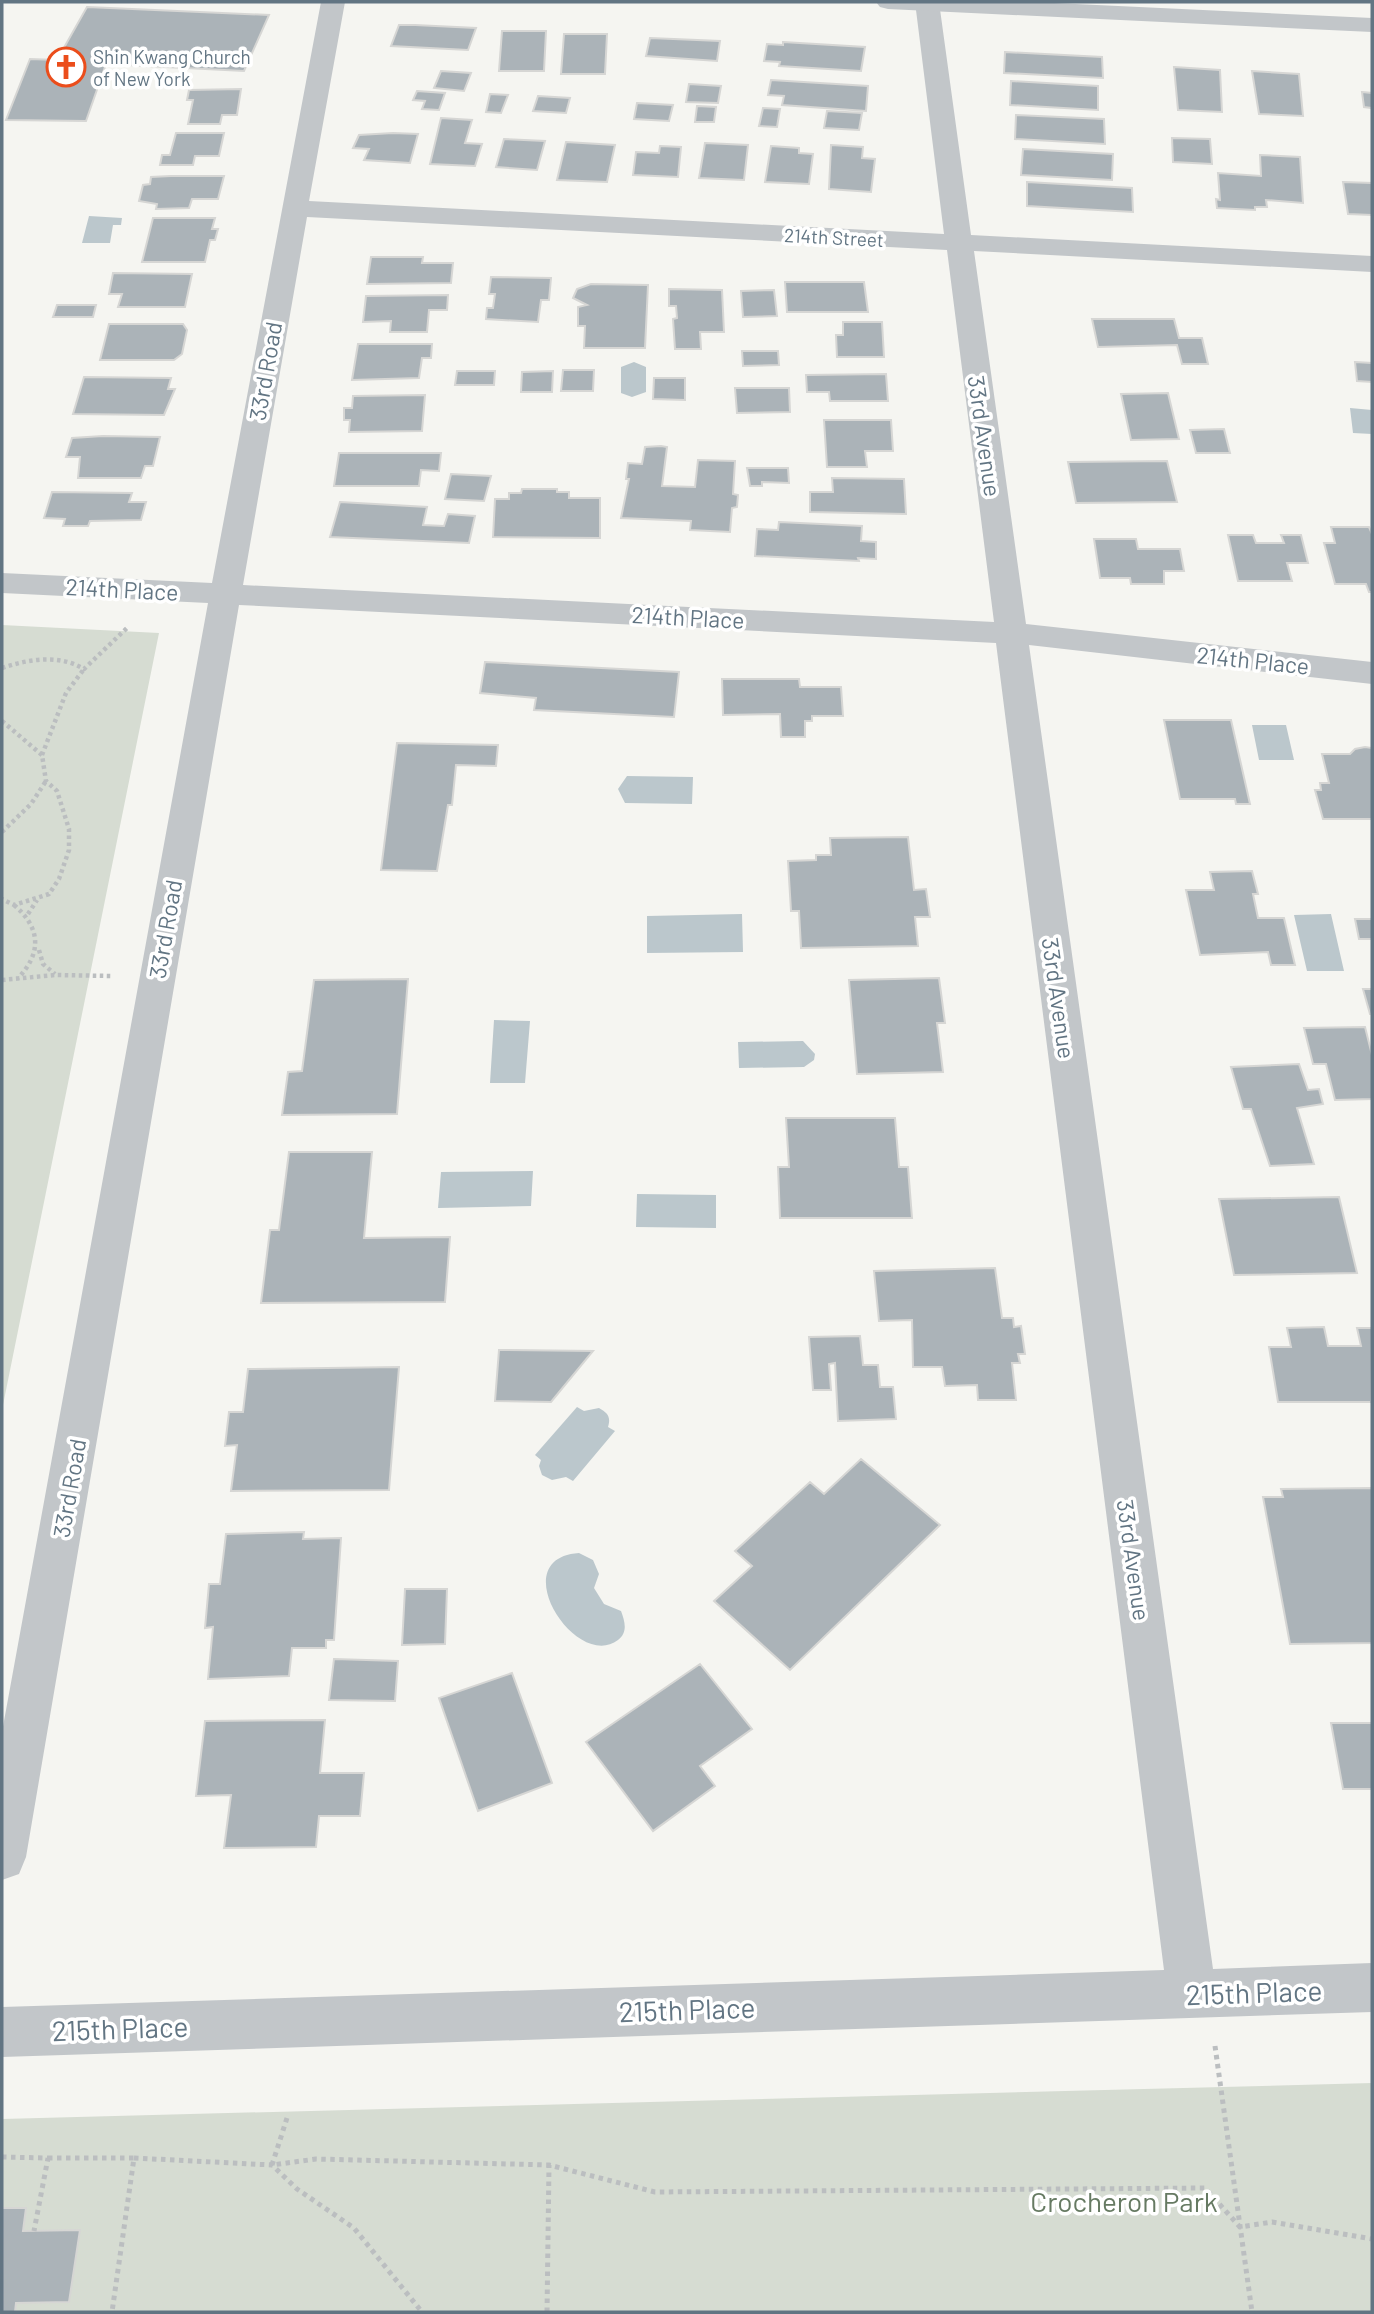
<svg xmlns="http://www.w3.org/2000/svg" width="1374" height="2314" font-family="Barlow,sans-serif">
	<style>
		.green { fill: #d6dcd2 }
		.water { fill: #bbc7cc }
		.building { fill: #abb3b8; stroke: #d6d6d4; stroke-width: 2 }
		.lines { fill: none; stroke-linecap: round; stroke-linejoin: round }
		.path-far1 { stroke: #bbbec0; stroke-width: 4.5; stroke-dasharray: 3.5 3.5; stroke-linecap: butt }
		.path { stroke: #bbbec0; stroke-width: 5; stroke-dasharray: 4.5 4.5; stroke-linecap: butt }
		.minor { fill: #c2c6c9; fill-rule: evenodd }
		.tertiary { fill: #c2c6c9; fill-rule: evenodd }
		.labels { text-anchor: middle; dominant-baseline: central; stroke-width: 7; stroke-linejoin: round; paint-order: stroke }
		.far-poi-label { font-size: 19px; fill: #627583; stroke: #fff; text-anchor: start }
		.far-street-label { font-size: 19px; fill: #627583; stroke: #fff }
		.street-label { font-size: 23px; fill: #627583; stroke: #fff }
		.near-street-label { font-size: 28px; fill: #627583; stroke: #fff }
		.near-park-label { font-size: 28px; fill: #667a62; stroke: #fff }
	</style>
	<rect width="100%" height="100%" fill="#f5f5f1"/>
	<!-- green -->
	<path class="green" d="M2,625L159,633L2,1410Z
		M1372,2083V2312H2V2119Z"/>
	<!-- water -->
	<path class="water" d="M89,216L122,218L121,225H113L110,243H82Z
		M634,362L646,367V392L632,397L621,393V367Z
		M1350,408L1372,410V434L1353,433Z
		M1252,725H1286L1294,760H1259Z
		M627,776L693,777L692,804L625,803L618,789Z
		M742,914L743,952L647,953V916Z
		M1331,914L1344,971H1307L1294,915Z
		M494,1020L530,1021L525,1083H490Z
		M803,1041L815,1054L814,1060L804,1067L739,1068L738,1042Z
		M533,1171L531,1206L438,1208L441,1172Z
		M637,1194L716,1195V1228L636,1227Z
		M577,1407L584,1411L599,1408C608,1413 611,1417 608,1427L615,1431L573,1481L566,1477L552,1480L542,1475L539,1466L541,1460L535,1455Z
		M579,1553L593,1560L599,1574L594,1588L604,1604L621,1611C625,1622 628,1632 618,1640C576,1672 503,1558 579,1553Z"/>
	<!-- building -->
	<path class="building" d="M87,7L269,15L244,71L106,64L86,121L6,120L30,59L57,60Z
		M399,25H415L476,28L468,50L391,46Z
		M502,31H546L544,71H499Z
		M564,34H607L605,74H561Z
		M650,38L720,41L717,61L646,56Z
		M783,42L865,47L861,71L779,66L780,62L764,61L767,44L783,45Z
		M1005,52L1102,57L1103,78L1004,73Z
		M1174,67L1220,70L1222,112L1178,110Z
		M441,71L471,73L464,91L434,88Z
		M1252,71L1299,74L1303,116L1259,114Z
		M771,80L868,86L866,111L782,105L784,96L768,95Z
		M1011,81L1098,86V110L1010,105Z
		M689,84L721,86L718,103L686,102Z
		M241,89L237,115H222L220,124H188L193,100H187L189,90Z
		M417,91L445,93L439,110L422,109L425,101L413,100Z
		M1362,92L1372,93V108L1364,107Z
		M490,94L508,95L501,113L486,112Z
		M538,96L570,98L566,113L533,111Z
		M637,103L673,105L669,121L634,119Z
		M697,106L716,107L714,122H695Z
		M763,108L780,109L777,127L759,126Z
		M827,111L862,113L859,130L824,128Z
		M1016,115L1104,119L1105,144L1015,139Z
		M441,118L472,120L465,143L482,144L475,166L430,164Z
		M176,133H224L219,156H195L193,165H160L162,155H170Z
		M393,133L418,134L410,163L364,160L369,149L353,148L359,135Z
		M1172,138L1210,139L1212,164L1173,162Z
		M504,139L545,141L537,170L496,167Z
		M566,142L615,145L607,182L557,180Z
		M705,143L748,145L744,180L699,178Z
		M831,145L863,147L862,158L875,159L871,192L829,189Z
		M660,146L681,147L678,177L633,175L636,152L659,153Z
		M771,146L799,148V153L813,154L809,184L765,182Z
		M1023,149L1113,154L1112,180L1021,175Z
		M1260,155L1300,157L1303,203L1266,200L1267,207H1255V210L1217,208L1216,199L1220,200L1218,173L1261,176Z
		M171,176H224L218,199H192L189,208L156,209L157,204L139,201L143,185L150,184L151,177Z
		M1027,182L1132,188L1133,212L1027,206Z
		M1343,182L1372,183V215L1348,214Z
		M153,218H215L212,229H218L215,240H210L205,262H142Z
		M371,257H423L422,263H453L451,283L367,284Z
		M113,273L192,274L185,307H118L122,294H109Z
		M491,277L551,278L549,300H541L538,322L486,319L487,308H493L495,294H489Z
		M785,282H864L868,312H787Z
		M591,284L648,285L645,348H584L585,326H578V307L587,305L573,298L577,289Z
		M669,289L722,290L724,332H700L701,349H675L673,319L677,318L676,306H669Z
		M774,290L777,316L743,317L741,291Z
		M448,295L447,310H429L427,332H390L391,321L363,322L366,296Z
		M57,305H96L93,317H53Z
		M1092,319H1174L1179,338H1202L1208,364H1182L1177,345L1098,347Z
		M843,322H882L884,357H837L836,335H843Z
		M109,324H183L187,330L182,354L174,360H100Z
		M358,344H432L431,358H422L419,378L352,380Z
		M742,351H778L779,365L743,366Z
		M1355,362L1372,363V382L1357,381Z
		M563,370H594L593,391H561Z
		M457,371H495L494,385H455Z
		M553,371L552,392H521L522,372Z
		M886,374L888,401H830L829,392H807L806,375Z
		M84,377L171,378L168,389H175L164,415L73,414Z
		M654,378H685V400L653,399Z
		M735,388H789L790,412L737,413Z
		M1168,393L1179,439L1131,440L1121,394Z
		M425,395L422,431L349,432L350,420H344V408H352L353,396Z
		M824,420H891L893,451H865L867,467H827Z
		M1224,429L1230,453H1196L1190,430Z
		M103,436L160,437L153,466H145L141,478H78L80,457H66L72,438Z
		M661,446L667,447L662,486L695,487L698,460L735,461L733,494L738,495L737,507L732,508L730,532L690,530L691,521L621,518L629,479H626L628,463L642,464L645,447Z
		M339,453H441L439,471L421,470L419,486H334Z
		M1167,461L1177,502L1076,503L1068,462Z
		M747,468H788L789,483L762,482V486H750Z
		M451,474L491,476L484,501L445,499Z
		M832,478L904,479L906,514L810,512V492H833Z
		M522,489H557V492H569V498H600V538L493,537L495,499H509V493H521Z
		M52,492L132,493L129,502H146L141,520L90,521L88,526H63L65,519L44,518Z
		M340,502L427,507L423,525L444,526L448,514L475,516L469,543L330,537Z
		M779,522L862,526L861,541L876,542V559L858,558L859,561L755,556L757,529L778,530Z
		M1331,527H1369L1372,534V592H1369L1366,584H1335L1324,543H1335Z
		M1228,535H1253L1256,543H1284L1281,535H1301L1308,563H1287L1292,581H1238Z
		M1094,539H1136L1138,549H1180L1184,571H1164V584H1131L1130,578H1100Z
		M485,662L679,672L674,717L534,710L536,698L480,693Z
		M722,679H799L800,687H841L843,716H812V721H805V737H781L780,714L723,715Z
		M1164,720H1231L1250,804H1236L1235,799H1180Z
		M397,743L498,745L496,766L456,765L452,805H448L437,871L381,870Z
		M1365,747L1372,748V819H1323L1315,790H1321L1320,783H1329L1322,754H1350L1355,749Z
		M908,837L914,890L926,889L930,917H915L918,946L801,948L799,911H791L788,861L816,860V855H831L830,838Z
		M1252,871L1258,894H1253L1258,918H1284L1295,965H1271L1268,952L1200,955L1186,890H1214L1210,872Z
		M1355,919H1372V939H1359Z
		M939,978L945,1023H937L943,1072L857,1074L849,980Z
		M408,979L397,1114L282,1115L288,1072L302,1071L314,980Z
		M1363,989H1372V1014H1370Z
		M1365,1027L1372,1055V1099L1335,1100L1326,1064H1313L1304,1028Z
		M1299,1064L1308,1090L1319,1089L1323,1104L1297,1108L1314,1164L1270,1166L1251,1109H1243L1231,1067Z
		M786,1118H895L899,1167H908L912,1218H780L778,1167H789Z
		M289,1152H372L364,1238L450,1237L445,1302L261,1303L270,1230H279Z
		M1339,1197L1357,1273L1234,1275L1219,1199Z
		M995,1268L1002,1318H1013L1014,1327L1021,1326L1025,1354H1018L1020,1363H1012L1016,1400H978L977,1385L945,1386L942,1367H913L912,1320L879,1321L874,1271Z
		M1324,1327L1328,1346H1361L1357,1328H1372L1371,1402H1278L1269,1347H1291L1287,1328Z
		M860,1336L863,1365H878L880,1387H893L896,1419L838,1421L835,1363L829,1364L831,1390H813L809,1337Z
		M499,1350L593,1351L551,1402L495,1401Z
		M399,1367L389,1490L231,1491L237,1445L225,1446L229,1412H243L248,1369Z
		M861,1459L940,1525L790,1670L714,1601L752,1566L735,1551L810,1482L824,1494Z
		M1372,1488V1643L1290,1644L1263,1497H1283L1281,1489Z
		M304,1532L303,1539L341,1538L334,1640H326V1648H292L289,1676L208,1679L213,1627L205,1628L209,1584H220L226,1534Z
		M405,1589H447L445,1644L402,1645Z
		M334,1659L398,1661L395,1701L329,1700Z
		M700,1664L752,1729L700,1766L715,1786L653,1831L586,1742Z
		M512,1673L552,1783L478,1811L439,1698Z
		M325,1720L320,1773H364L360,1816H319L316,1847L224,1848L231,1795L196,1796L205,1721Z
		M1331,1723H1372V1789H1343Z
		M2,2208H26L23,2231L80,2230L69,2302L16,2303L15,2312H2Z"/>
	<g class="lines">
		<!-- path-far1 -->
		<path class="path-far1" d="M2,668C29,659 59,654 84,669L128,627
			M2,721L42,755L46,781L57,791L69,829V850L59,879L49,894L14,905L2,899
			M42,755L66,693L84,669
			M2,832L31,804L46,781
			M14,905C41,928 42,953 18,978
			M28,914L37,900
			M39,950L43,964L55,974
			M2,980L55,975L113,976"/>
		<!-- path -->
		<path class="path" d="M1215,2046L1252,2312
			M287,2118L272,2165L316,2159L549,2165L655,2192L1205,2188L1240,2227L1272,2222L1372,2239
			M2,2157L48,2158L34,2231
			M48,2158H134L112,2312
			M134,2158L272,2165L297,2189L354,2228L422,2312
			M547,2312L549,2165"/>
		<!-- minor -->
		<path class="minor" d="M321,2H345L309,201L944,234L915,2H939L971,235L1372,256V272L974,251L1026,624L1372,662V684L1029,645L1213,1969L1372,1963V2012L2,2057V2007L1164,1970L996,643L239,605L26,1857L19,1874L2,1880V1732L208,603L2,593V573L212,583ZM307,217L947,250L994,622L243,585Z"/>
		<!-- tertiary -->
		<path class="tertiary" d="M876,2H1033L1372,18V32L888,9L880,7Z"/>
	</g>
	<!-- icons -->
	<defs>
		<symbol id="church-ring" viewBox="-11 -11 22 22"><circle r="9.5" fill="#fff" stroke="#eb4d1b" stroke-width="1.5"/><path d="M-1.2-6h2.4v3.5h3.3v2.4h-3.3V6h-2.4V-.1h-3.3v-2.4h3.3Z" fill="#eb4d1b"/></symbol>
	</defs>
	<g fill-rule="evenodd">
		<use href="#church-ring" x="44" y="45" width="44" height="44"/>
	</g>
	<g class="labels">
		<!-- far-poi labels -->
		<g class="far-poi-label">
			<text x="93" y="56">Shin Kwang Church<tspan x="93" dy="22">of New York</tspan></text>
		</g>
		<!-- far-street labels -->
		<g class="far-street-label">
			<text transform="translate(834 237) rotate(3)">214th Street</text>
		</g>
		<!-- street labels -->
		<g class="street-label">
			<text transform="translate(265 371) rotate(-80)">33rd Road</text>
			<text transform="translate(985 436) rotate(82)">33rd Avenue</text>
			<text transform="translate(122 589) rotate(3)">214th Place</text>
			<text transform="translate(688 617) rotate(3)">214th Place</text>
			<text transform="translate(1253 660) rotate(6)">214th Place</text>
			<text transform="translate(165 929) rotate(-80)">33rd Road</text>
			<text transform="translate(1059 998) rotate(82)">33rd Avenue</text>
			<text transform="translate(69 1488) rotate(-80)">33rd Road</text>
			<text transform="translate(1134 1560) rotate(82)">33rd Avenue</text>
		</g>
		<!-- near-street labels -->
		<g class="near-street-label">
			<text transform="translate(1254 1992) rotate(-2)">215th Place</text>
			<text transform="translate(687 2009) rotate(-2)">215th Place</text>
			<text transform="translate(120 2028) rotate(-2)">215th Place</text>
		</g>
		<!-- near-park labels -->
		<g class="near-park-label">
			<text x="1124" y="2201">Crocheron Park</text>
		</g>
	</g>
	<!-- border -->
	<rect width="1374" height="2314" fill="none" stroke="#627583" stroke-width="7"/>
</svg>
